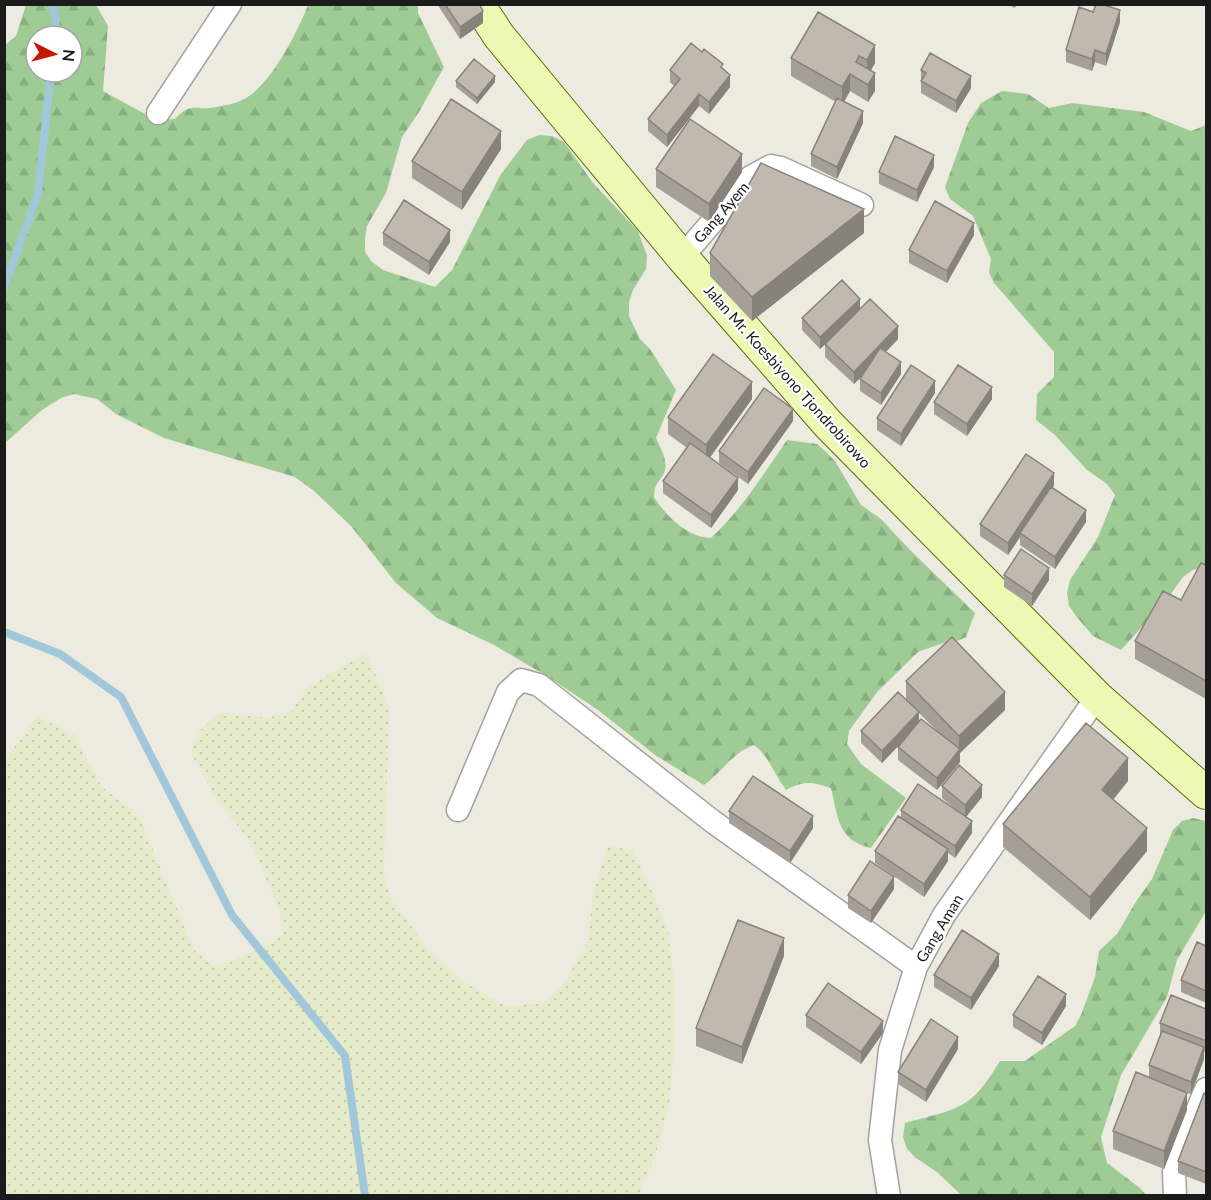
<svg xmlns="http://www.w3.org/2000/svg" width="1211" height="1200" font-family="Lato,sans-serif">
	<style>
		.farmland { fill: url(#farmland-dots) }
		.forest { fill: url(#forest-firs); fill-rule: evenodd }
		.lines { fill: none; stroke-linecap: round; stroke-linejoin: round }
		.stream { stroke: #a0c7da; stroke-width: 8 }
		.street-casing { stroke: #a2a2a2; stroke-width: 25 }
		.secondary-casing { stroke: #576e06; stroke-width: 34 }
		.street { stroke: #fff; stroke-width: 22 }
		.secondary { stroke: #edf8b3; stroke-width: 32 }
		.wall { fill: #a69f97; fill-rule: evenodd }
		.shaded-wall { fill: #87827b }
		.building { fill: #c1b9b0; stroke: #87827b; stroke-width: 1.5 }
		.labels { text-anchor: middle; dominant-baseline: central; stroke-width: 4.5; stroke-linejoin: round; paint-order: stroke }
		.street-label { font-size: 15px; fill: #1b1b1b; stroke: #fff }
	</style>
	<defs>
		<pattern id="farmland-dots" width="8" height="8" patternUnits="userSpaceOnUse" patternTransform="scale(1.5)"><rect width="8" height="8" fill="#e6eccb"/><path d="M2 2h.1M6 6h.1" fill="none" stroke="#c5caae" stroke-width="1.8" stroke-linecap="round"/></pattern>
		<pattern id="forest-firs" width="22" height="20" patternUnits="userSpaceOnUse" patternTransform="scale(1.5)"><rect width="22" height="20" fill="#9fcc95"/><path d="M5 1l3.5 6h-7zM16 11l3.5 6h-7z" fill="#88af80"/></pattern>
	</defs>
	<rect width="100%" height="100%" fill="#edeae0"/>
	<!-- farmland -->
	<path class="farmland" d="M366,653L389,706L384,873L390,897L428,949L465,983L508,1007L546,1002L564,984L588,941L593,893L608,846L633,850L668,929L674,980V1054L669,1105L656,1153L639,1195H5V760L37,716L74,735L101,786L139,816L194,950L214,967L261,949L282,935L280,910L249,840L217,800L191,753L200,730L219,713L267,718L291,712L308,687Z"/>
	<!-- forest -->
	<path class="forest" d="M26,5H96L108,26L103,91L156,120L175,119C193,100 196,112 216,107C225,105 236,104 244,99C271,85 297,33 308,5H418V13L444,67L419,112L402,137L386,193L367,226L365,238V252L372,262L383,270L435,287L452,270L501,174L527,140L539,135L552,136L564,142L593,183L638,231L647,256L646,269L633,290L629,302V316L640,339L650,349L676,390L656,438C661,450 670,463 663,475C656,486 655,484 654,497C665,515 688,538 711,538C742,509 763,475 787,440L817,444L826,452L835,461L861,505L881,519L910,550L975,613L966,637L955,642L943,643L918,652L878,691L849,731L847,744L861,764L906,798L871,848C838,841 838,817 831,788C811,782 805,780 786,790C774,774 769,756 754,745C733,752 722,772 704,785L655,755L598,710L550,678L494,645L437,618L396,583L351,526L314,491L295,477L164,438L116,414L97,399L74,394L61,398L42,410L5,443L4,46L16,36ZM36,36H72V72H36Z
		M1002,91L1028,94L1049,108L1072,103L1144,112L1191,131L1206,125V566L1193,570L1183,577L1168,598L1121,650L1093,636L1076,616L1069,606L1067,593L1070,580L1098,537L1115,495L1107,484L1087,470L1055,435L1036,420L1037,394L1054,377V352L994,283L989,272L991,259L973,216L950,199L945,187L968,123L981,103Z
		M1193,818L1206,821V911L1177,960L1167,997L1121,1075L1101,1137L1107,1163L1140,1188L1146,1195H961L937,1172L916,1158L907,1149L903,1137L905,1123C925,1117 951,1113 968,1101C981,1092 991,1075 1000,1061H1025L1075,1026L1081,1015L1095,977L1099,951L1117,934L1137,900L1152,879L1173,830L1182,821Z"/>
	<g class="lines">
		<!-- stream -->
		<path class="stream" d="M52,4L56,18L54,36
			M4,288L38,194L51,72
			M4,632L60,654L121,697L232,915L345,1056L365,1196"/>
		<defs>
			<path id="street" d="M158,113L230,4
				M682,257L751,177L771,166L781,168L862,205
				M458,810L508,692L521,680L539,685L712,821L916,967
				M889,1196L880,1140L890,1050L916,967L944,915L1097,697
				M1175,1196L1174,1172L1176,1163L1206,1089"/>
			<path id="secondary" d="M478,4L499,36L682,257L828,424L1097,697L1206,793"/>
		</defs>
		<!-- street casing -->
		<use href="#street" class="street-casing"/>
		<!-- secondary casing -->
		<use href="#secondary" class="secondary-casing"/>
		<!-- street -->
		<use href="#street" class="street"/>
		<!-- secondary -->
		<use href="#secondary" class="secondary"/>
	</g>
	<!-- wall -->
	<path class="wall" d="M437,4H479L483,23L460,39Z
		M1006,4H1017L1015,8Z
		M818,12L875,63L870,71L875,91L868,102L850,91L844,102L863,123L837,179L811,166V154L836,102L791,76V58Z
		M1120,22L1106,66L1095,62L1092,71L1066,62V50Z
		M723,69L730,87L709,114L699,106L667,147L648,131V119L674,86L670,82V70Z
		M921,70L971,88L956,113L921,93Z
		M456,81L495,82L477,104L456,87Z
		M501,149L462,210L412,178V161Z
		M934,167L917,202L879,184V172Z
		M656,169L742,172L709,222L656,187Z
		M383,233L450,242L429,275L383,245Z
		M864,233L752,321L710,276V253Z
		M974,235L947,283L909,263V250Z
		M860,308L898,339L886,352L901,374L881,405L860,391V379L862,376L854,384L825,357V344L828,342L820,349L802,330V318Z
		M935,393L901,446L877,430V418Z
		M752,399L710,458L738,490L711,528L663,493V481L687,448L668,434V417Z
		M992,399L967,436L934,414V402Z
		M793,421L748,484L719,463V451Z
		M1054,485L1053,488L1086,522L1055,569L1020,545V537L1008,555L980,536V524Z
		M1206,565V699L1135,659V641L1181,600Z
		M1004,575L1049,580L1032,606L1004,587Z
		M906,681L1005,710L960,753V762L937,790L898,760V747L906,738L882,763L861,743V731L906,699ZM919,713L939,733L919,721Z
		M1128,781L1113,800L1147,851L1090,920L1003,847V824Z
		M942,786L982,797L966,817L972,833L955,858L948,853V861L924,897L875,863V851L901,818V810H956L942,798Z
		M729,811L813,828L790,863L729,823Z
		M894,889L871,923L848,908V895Z
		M1206,946V1003L1181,992V980Z
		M784,956L742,1064L696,1046V1028Z
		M999,966L971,1010L934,987V975Z
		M1066,1006L1042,1045L1013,1027V1015Z
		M1206,1009V1053L1204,1052V1059L1191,1094L1187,1093V1110L1164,1169L1113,1149V1131L1149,1077V1065L1160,1035V1023Z
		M806,1015L883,1033L861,1064L806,1027Z
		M958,1049L926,1102L898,1084V1072Z
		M1206,1094V1184L1178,1173V1161Z"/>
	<!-- shaded-wall -->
	<path class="shaded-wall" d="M1120,10V22L1106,66V54Z
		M483,11V23L460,39V27Z
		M875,45V63L867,78V60Z
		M1095,50V62L1092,71V59Z
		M875,73V91L868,102V85Z
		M850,74V91L842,105V87Z
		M730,75V87L709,114V102Z
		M495,76V82L477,104V98Z
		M971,76V88L956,113V101Z
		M699,94V106L667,147V135Z
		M863,111V123L837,179V167Z
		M501,131V149L462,210V192Z
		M742,154V172L709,222V204Z
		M934,155V167L917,202V190Z
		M864,209V233L752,321V297Z
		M974,223V235L947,283V271Z
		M450,230V242L429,275V262Z
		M860,299V311L820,349V337Z
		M898,326V339L854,384V372Z
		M901,362V374L881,405V393Z
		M935,381V393L901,446V434Z
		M752,382V399L706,462V445Z
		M992,387V399L967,436V424Z
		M793,409V421L748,484V472Z
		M1054,473V485L1022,535L1020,533V537L1008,555V543Z
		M738,478V490L711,528V515Z
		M1086,510V522L1055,569V557Z
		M1049,568V580L1032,606V594Z
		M1005,692V710L960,753V762L937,790V778L959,750V736Z
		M919,712V724L882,763V751Z
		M1128,758V781L1102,813V790Z
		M982,785V797L965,818V805Z
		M813,816V828L790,863V851Z
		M972,821V833L955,858V846Z
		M1147,828V851L1090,920V897Z
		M948,849V861L924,897V884Z
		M894,877V889L871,923V911Z
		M784,938V956L742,1064V1047Z
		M999,954V966L971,1010V998Z
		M1066,994V1006L1042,1045V1033Z
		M883,1021V1033L861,1064V1052Z
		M958,1037V1049L926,1102V1090Z
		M1204,1047V1059L1191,1094V1082Z
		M1187,1093V1110L1164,1169V1151Z"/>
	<!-- building -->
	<path class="building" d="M445,4H479L483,11L460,27Z
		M1096,4H1101L1120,10L1106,54L1095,50L1092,59L1066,50L1079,7L1093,12Z
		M818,12L875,45L867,60L859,56L856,62L875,73L868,85L850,74L842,87L791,58Z
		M691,43L702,52L704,49L723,64L721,67L730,75L709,102L699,94L667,135L648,119L680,79L670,70Z
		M930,53L971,76L956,101L921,81L926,73L921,70Z
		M474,59L495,76L477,98L456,81Z
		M837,98L863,111L837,167L811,154Z
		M451,99L501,131L462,192L412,161Z
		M690,119L742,154L709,204L656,169Z
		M895,136L934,155L917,190L879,172Z
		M761,163L864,209L752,297L710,253Z
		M404,200L450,230L429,262L383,233Z
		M935,201L974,223L947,271L909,250Z
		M842,280L860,299L820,337L802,318Z
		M870,299L898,326L854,372L825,344Z
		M880,348L901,362L881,393L860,379Z
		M713,354L752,382L706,445L668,417Z
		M911,365L935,381L901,434L877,418Z
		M958,365L992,387L967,424L934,402Z
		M764,388L793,409L748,472L719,451Z
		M690,443L738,478L711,515L663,481Z
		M1026,454L1054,473L1008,543L980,524Z
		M1051,487L1086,510L1055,557L1020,533Z
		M1021,549L1049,568L1032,594L1004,575Z
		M1201,563L1206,565V681L1135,641L1163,591L1181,600Z
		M952,637L1005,692L959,736L906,681Z
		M898,692L919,712L882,751L861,731Z
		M921,719L960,749L937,778L898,747Z
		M1086,723L1128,758L1102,790L1147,828L1090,897L1003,824Z
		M959,765L982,785L965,805L942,786Z
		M753,776L813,816L790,851L729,811Z
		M918,784L972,821L955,846L901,810Z
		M898,816L948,849L924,884L875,851Z
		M870,861L894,877L871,911L848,895Z
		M738,920L784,938L742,1047L696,1028Z
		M962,930L999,954L971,998L934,975Z
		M1197,942L1206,946V991L1181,980Z
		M1038,976L1066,994L1042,1033L1013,1015Z
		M828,983L883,1021L861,1052L806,1015Z
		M1171,995L1206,1009V1041L1160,1023Z
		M931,1019L958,1037L926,1090L898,1072Z
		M1162,1031L1204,1047L1191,1082L1149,1065Z
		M1136,1072L1187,1093L1164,1151L1113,1131Z
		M1204,1093L1206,1094V1172L1178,1161Z"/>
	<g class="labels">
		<!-- street labels -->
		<g class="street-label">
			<text transform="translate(721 212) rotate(-49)">Gang Ayem</text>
			<text transform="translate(788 376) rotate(48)">Jalan Mr. Koesbiyono Tjondrobirowo</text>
			<text transform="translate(939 928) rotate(-59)">Gang Aman</text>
		</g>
	</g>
	<!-- border -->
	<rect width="1211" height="1200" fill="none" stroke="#1b1b1b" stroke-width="12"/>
	<!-- north arrow -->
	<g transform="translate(54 54) rotate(96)"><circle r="28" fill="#ffffff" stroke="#a4a4a4" stroke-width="1.5"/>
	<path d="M0-4.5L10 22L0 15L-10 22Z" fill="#c31902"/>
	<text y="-9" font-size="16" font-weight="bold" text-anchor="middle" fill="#1b1b1b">N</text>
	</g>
</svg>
